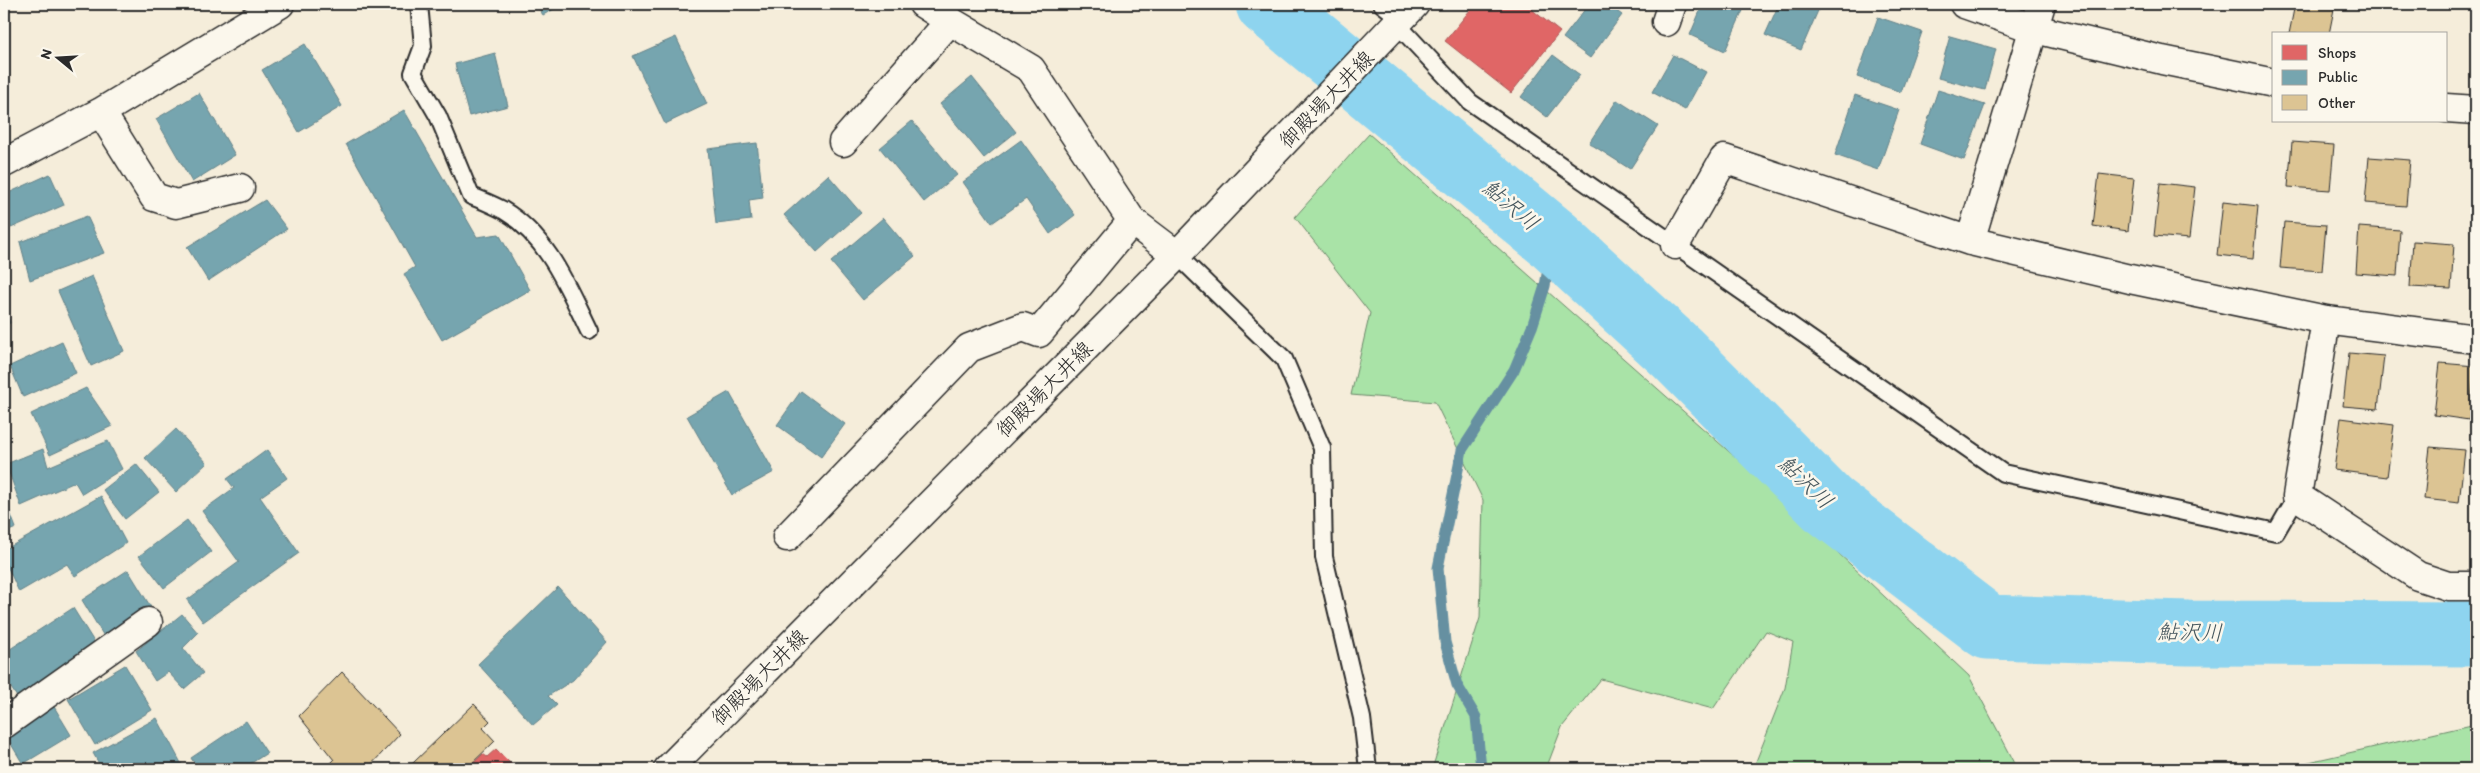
<svg xmlns="http://www.w3.org/2000/svg" width="2480" height="773" font-family="Itim,'Klee One',sans-serif">
	<style>
		.green { fill: #a9e3a7; stroke: #6a8769 }
		.shops { fill: #e06666; stroke: #aa5454 }
		.public { fill: #76a5af; stroke: #608087 }
		.lines { fill: none; stroke-linecap: round; stroke-linejoin: round }
		.stream { stroke: #6690a1; stroke-width: 11 }
		.river { stroke: #8ed4ef; stroke-width: 65 }
		.building { fill: #dcc493; stroke: #2b2b2b }
		.service-casing { stroke: #2b2b2b; stroke-width: 20 }
		.minor-casing { stroke: #2b2b2b; stroke-width: 31 }
		.tertiary-casing { stroke: #2b2b2b; stroke-width: 31 }
		.primary-casing { stroke: #2b2b2b; stroke-width: 31 }
		.service { stroke: #fbf7ec; stroke-width: 16 }
		.minor { stroke: #fbf7ec; stroke-width: 28 }
		.tertiary { stroke: #fbf7ec; stroke-width: 28 }
		.primary { stroke: #fbf7ec; stroke-width: 28 }
		.labels { text-anchor: middle; dominant-baseline: central; stroke-width: 5; stroke-linejoin: round; paint-order: stroke }
		.street-label { font-size: 21px; fill: #2b2b2b; stroke: #fbf7ec }
		.water-label { font-size: 22px; font-style: italic; fill: #44555c; stroke: #fbf7ec }
	</style>
	<rect width="100%" height="100%" fill="#f5edda"/>
	<filter id="ink" filterUnits="userSpaceOnUse"><feTurbulence type="fractalNoise" baseFrequency=".02" numOctaves="2"/><feDisplacementMap in="SourceGraphic" scale="10" xChannelSelector="R" yChannelSelector="G"/><feConvolveMatrix kernelMatrix="1 2 1 2 8 2 1 2 1" color-interpolation-filters="sRGB"/></filter>
	<g filter="url(#ink)">
		<!-- green -->
		<path class="green" d="M1369,134L1751,471L1969,676L2018,769H1753L1785,688L1793,642L1766,631L1713,709L1601,679L1562,727L1546,769H1432L1480,618L1483,500L1435,402L1351,395L1370,313L1295,217Z
			M2476,724V769H2278Z"/>
		<!-- shops -->
		<path class="shops" d="M1475,4H1525L1560,32L1511,93L1445,41Z
			M496,749L516,769H467L483,754L487,757Z"/>
		<!-- public -->
		<path class="public" d="M536,4H563L543,15Z
			M1589,4H1607L1622,15L1590,58L1563,38Z
			M1703,4H1740L1745,6L1725,51L1690,35Z
			M1779,4H1816L1820,6L1801,50L1765,35Z
			M1878,17L1922,32L1901,92L1857,77Z
			M1950,36L1996,49L1985,90L1938,78Z
			M676,37L707,104L665,124L633,56Z
			M305,44L342,106L299,132L262,70Z
			M495,53L508,106L469,116L455,64Z
			M1553,55L1580,75L1547,117L1521,97Z
			M1673,55L1706,72L1685,110L1652,92Z
			M972,77L1016,132L984,158L940,104Z
			M1938,90L1985,105L1964,160L1920,144Z
			M199,93L235,155L192,182L156,119Z
			M1855,95L1899,110L1878,170L1835,155Z
			M1617,100L1658,126L1630,169L1589,143Z
			M404,110L477,237L499,234L530,290L442,340L404,274L415,267L346,144Z
			M912,121L957,175L924,202L880,148Z
			M1021,140L1075,215L1050,234L1026,199L992,223L963,182Z
			M757,143L763,198L749,200L751,220L716,224L708,149Z
			M50,174L64,205L11,228L4,211V195Z
			M828,175L861,213L817,252L784,215Z
			M265,200L287,229L208,281L187,247Z
			M87,216L104,253L30,280L20,242Z
			M883,218L915,256L863,300L831,262Z
			M92,276L124,351L91,366L58,291Z
			M4,304L10,323L4,325Z
			M62,342L76,373L23,397L10,366Z
			M86,388L112,426L50,455L31,414Z
			M801,391L845,424L821,457L777,425Z
			M729,392L774,472L732,495L687,416Z
			M176,429L207,463L176,492L145,458Z
			M108,441L122,469L82,494L75,482L21,506L6,464L43,449L48,467Z
			M267,450L287,478L260,497L299,553L203,622L187,600L239,562L202,511L234,488L227,479Z
			M136,464L159,492L125,519L103,490Z
			M101,496L126,543L75,576L67,564L19,592L4,559V550Z
			M4,497L16,528L4,533Z
			M187,520L211,552L164,588L139,556Z
			M128,570L152,609L105,638L82,600Z
			M558,587L607,642L573,680L548,696L557,705L533,725L478,664Z
			M73,608L96,645L17,697L4,677V653Z
			M182,614L198,633L183,648L203,673L184,689L168,672L155,681L136,651Z
			M125,665L152,710L95,745L68,699Z
			M53,705L71,735L23,764L5,734Z
			M157,718L182,765L175,769H102L93,753Z
			M246,721L267,753L242,769H198L191,758Z"/>
		<g class="lines">
			<!-- stream -->
			<path class="stream" d="M1481,769L1476,717L1457,685L1445,642L1438,568L1462,450L1514,370L1532,327L1545,286L1553,239"/>
			<!-- river -->
			<path class="river" d="M1268,4L1553,239L1677,353L1827,504L1988,627L2188,633L2476,634"/>
		</g>
		<!-- building -->
		<path class="building" d="M2295,4H2335L2329,34H2289Z
			M2292,142L2334,145L2330,190L2288,187Z
			M2369,157L2410,160L2406,206L2365,203Z
			M2099,174L2134,178L2128,231L2093,226Z
			M2160,183L2195,187L2189,239L2154,236Z
			M2223,202L2258,206L2253,259L2217,255Z
			M2284,222L2326,225L2322,271L2280,268Z
			M2359,227L2400,230L2397,276L2356,273Z
			M2413,241L2454,244L2451,289L2410,287Z
			M2476,249V290H2473Z
			M2349,353L2384,356L2378,409L2343,406Z
			M2440,363L2475,366L2469,420L2434,415Z
			M2341,418L2394,425L2387,477L2334,470Z
			M2430,447L2465,450L2459,503L2424,499Z
			M342,672L400,734L367,769H325L334,760L299,716Z
			M474,704L490,721L483,728L495,741L466,769H418L412,764Z"/>
		<g class="lines">
			<defs>
				<path id="service" d="M419,4L423,46L413,73L438,116L471,196C482,200 493,205 503,210C548,237 567,286 589,331
					M1382,4L1402,19
					M1397,24L1470,102L2003,473L2276,532L2297,496
					M1177,255L1284,359L1322,448L1324,557L1362,718L1368,769"/>
				<path id="minor" d="M923,4L950,21
					M1666,22L1672,4
					M101,112L154,197L176,204L240,188
					M843,142L950,21L1031,69L1132,221L1177,255
					M4,163L101,112L280,4
					M1970,241L2041,4
					M1675,245L1724,159L1970,241L2130,279L2326,320L2476,339
					M2326,320L2297,496L2418,576L2448,586H2476
					M787,537L969,348L1023,327L1039,333L1132,221
					M4,724L148,622"/>
				<path id="tertiary" d="M1964,4L2035,29L2162,60L2274,83
					M2446,108L2476,110"/>
				<path id="primary" d="M668,769L1177,255L1415,4"/>
			</defs>
			<!-- service casing -->
			<use href="#service" class="service-casing"/>
			<!-- minor casing -->
			<use href="#minor" class="minor-casing"/>
			<!-- tertiary casing -->
			<use href="#tertiary" class="tertiary-casing"/>
			<!-- primary casing -->
			<use href="#primary" class="primary-casing"/>
			<!-- service -->
			<use href="#service" class="service"/>
			<!-- minor -->
			<use href="#minor" class="minor"/>
			<!-- tertiary -->
			<use href="#tertiary" class="tertiary"/>
			<!-- primary -->
			<use href="#primary" class="primary"/>
		</g>
	</g>
	<g class="labels">
		<!-- street labels -->
		<g class="street-label">
			<text transform="translate(1326 99) rotate(-46)">御殿場大井線</text>
			<text transform="translate(1044 389) rotate(-45)">御殿場大井線</text>
			<text transform="translate(759 677) rotate(-45)">御殿場大井線</text>
		</g>
		<!-- water labels -->
		<g class="water-label">
			<text transform="translate(1511 205) rotate(40)">鮎沢川</text>
			<text transform="translate(1806 482) rotate(44)">鮎沢川</text>
			<text transform="translate(2190 632) rotate(1)">鮎沢川</text>
		</g>
	</g>
	<!-- margin -->
	<rect width="2480" height="773" fill="none" stroke="#fbf7ec" stroke-width="20"/>
	<rect x="10" y="10" width="2460" height="753" fill="none" stroke="#2b2b2b" stroke-width="2" filter="url(#ink)"/>
	<!-- legend -->
	<rect x="2272" y="32" width="175" height="90" fill="#fbf7ec" stroke="#a8a59f"/>
	<rect x="2282" y="45" width="25" height="15" fill="#e06666" stroke="#a8a59f"/>
	<text x="2318" y="58" font-size="15" fill="#2b2b2b">Shops</text>
	<rect x="2282" y="70" width="25" height="15" fill="#76a5af" stroke="#a8a59f"/>
	<text x="2318" y="82" font-size="15" fill="#2b2b2b">Public</text>
	<rect x="2282" y="95" width="25" height="15" fill="#dcc493" stroke="#a8a59f"/>
	<text x="2318" y="108" font-size="15" fill="#2b2b2b">Other</text>
	<!-- north arrow -->
	<g transform="translate(58 58) rotate(288)" stroke="#fbf7ec" stroke-width="4" paint-order="stroke">
	<path d="M0-4L9 19L0 12L-9 19Z" fill="#2b2b2b"/>
	<text y="-8" font-size="14" font-weight="bold" text-anchor="middle" fill="#2b2b2b">N</text>
	</g>
</svg>
